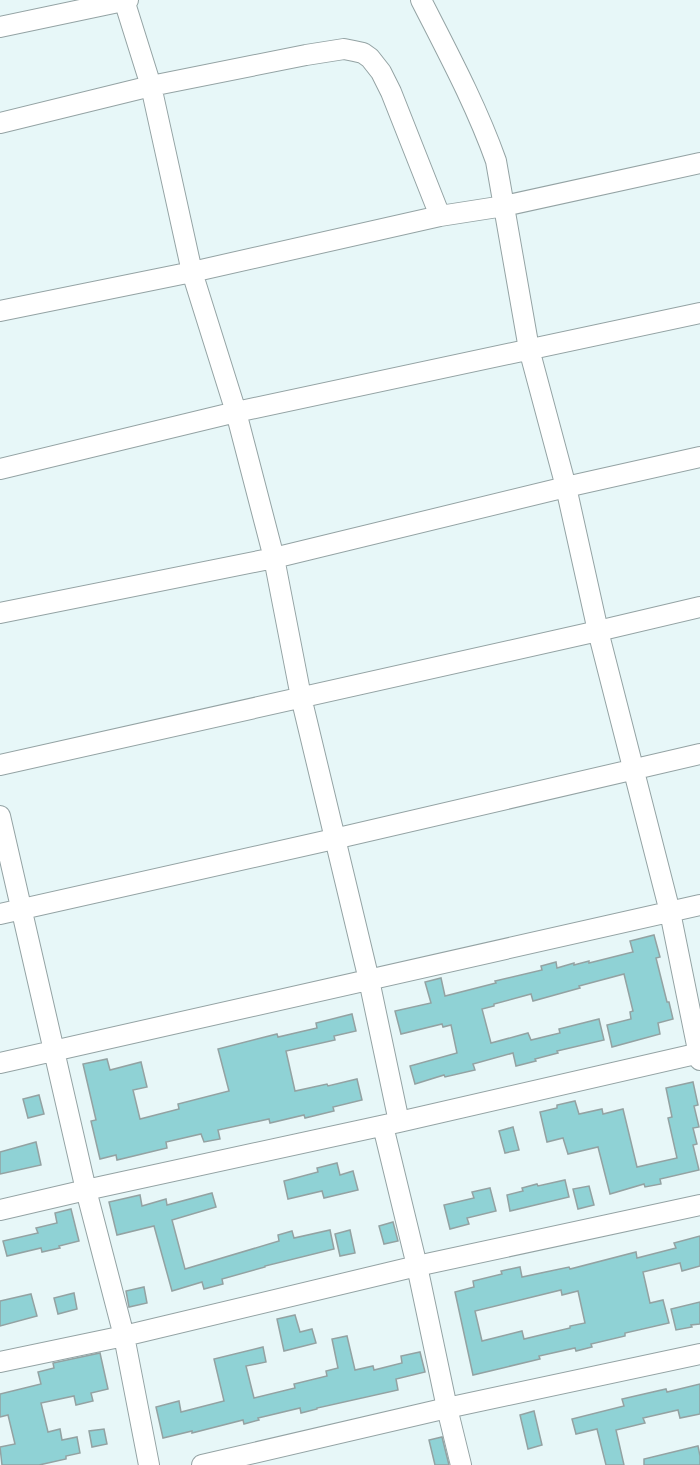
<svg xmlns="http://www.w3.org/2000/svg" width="700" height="1465" font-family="Helvetica,sans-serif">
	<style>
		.building { fill: #8fd2d5; stroke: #93a2a2; stroke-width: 1.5; fill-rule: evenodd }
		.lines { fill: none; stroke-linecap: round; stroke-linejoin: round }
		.street-casing { stroke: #94a3a4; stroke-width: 22 }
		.street { stroke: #fff; stroke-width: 20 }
	</style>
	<rect width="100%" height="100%" fill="#e7f7f8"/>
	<!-- building -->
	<path class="building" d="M654,935L660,957L656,958L667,1002H669L673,1019L658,1023L660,1034L612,1047L607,1025L631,1019L630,1012L633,1011L624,974L579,986L580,988L533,1001L531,994L494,1004V1006L482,1009L491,1043L528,1033L531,1040L560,1033L559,1029L599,1019L604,1040L557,1051L558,1053L535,1059L536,1061L516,1066L513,1053L473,1064L475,1070L445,1077L444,1075L415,1084L410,1066L457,1053L451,1025L443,1027L442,1024L401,1034L395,1011L431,1003L425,982L441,978L445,996L496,983L495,981L542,970L541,966L556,962L557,968L574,963V965L589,961V963L633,952L630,941Z
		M352,1014L356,1031L334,1036L335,1040L286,1051L295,1091L327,1084L328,1086L357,1079L362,1100L333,1107L334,1111L305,1118L304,1115L270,1123L269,1119L218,1130L220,1139L204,1142L201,1134L166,1142L167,1148L117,1160L116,1155L100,1159L91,1121L96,1120L83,1064L107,1059L110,1070L141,1062L147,1087L133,1090L140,1119L179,1109L178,1104L229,1091L218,1049L277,1034L278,1037L317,1028L316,1023Z
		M693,1082L698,1105L694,1106L699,1127L693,1128L697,1144L693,1145L699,1170L660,1179L661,1184L645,1187L644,1184L610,1194L598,1147L568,1154L563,1138L547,1142L540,1112L557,1108V1105L575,1101L579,1114L602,1109L603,1114L623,1109L637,1167L677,1158L668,1118L672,1117L666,1088Z
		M39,1095L44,1114L28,1118L23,1099Z
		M513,1127L519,1150L505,1153L499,1131Z
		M36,1142L41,1165L0,1174V1152Z
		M337,1163L340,1175L353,1171L358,1190L324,1198L322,1191L288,1199L284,1181L318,1172L317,1168Z
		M565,1180L569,1197L510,1211L507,1195L523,1191L522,1188L537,1184L538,1186Z
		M589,1186L594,1205L578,1209L573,1189Z
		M490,1188L496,1211L467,1218L469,1224L450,1229L444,1205L474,1198L472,1192Z
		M212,1193L216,1207L172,1220L185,1269L279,1241L278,1235L292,1231L294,1238L330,1230L334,1249L265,1266V1267L222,1279L223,1284L204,1289L202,1282L172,1291L154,1226L117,1235L109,1202L140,1195L142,1206L166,1199L167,1205Z
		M71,1209L79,1241L59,1246L60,1248L42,1252L41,1248L7,1256L3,1241L38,1233L36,1228L57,1223L55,1213Z
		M393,1222L398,1241L384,1244L379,1226Z
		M350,1230L355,1253L340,1256L335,1234Z
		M700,1236V1266L682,1271L680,1263L643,1272L650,1303L663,1300L669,1323L625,1333V1336L591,1344L592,1347L576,1351L575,1348L539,1356L540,1359L473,1375L455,1292L474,1287L473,1281L502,1274L501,1271L520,1267L522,1277L569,1267L570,1269L636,1252L637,1258L676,1248L674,1243ZM561,1290L562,1295L578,1291L585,1323L570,1326V1328L524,1339L522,1331L482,1341L475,1311Z
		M144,1287L147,1303L129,1307L126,1291Z
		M74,1293L77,1309L58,1314L54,1298Z
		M31,1294L37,1316L0,1326V1301Z
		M700,1302V1324L691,1325L692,1327L676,1330L671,1309Z
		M295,1315L300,1332L312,1329L316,1343L284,1351L277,1319Z
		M347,1336L355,1370L373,1366L374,1370L402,1363L401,1356L420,1352L425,1372L396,1379L398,1390L317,1408V1409L301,1413L300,1408L258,1418L259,1420L244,1424L243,1420L192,1433V1431L163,1438L156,1407L179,1401L181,1412L224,1401L214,1359L263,1347L266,1362L246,1366L254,1398L295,1388L294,1384L327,1376L326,1371L338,1368L332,1339Z
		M100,1353L108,1389L91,1393L93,1401L76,1405L74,1396L41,1403L48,1432L60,1429L62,1440L77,1437L80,1453L66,1456V1459L39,1465H2L0,1447L15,1444L8,1415L0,1417V1394L41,1384L38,1372L54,1368L53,1363Z
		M700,1384V1414L680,1418L678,1410L643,1418L645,1423L616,1430L624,1465H606L597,1429L576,1434L572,1419L624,1406L622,1399L666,1389L667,1392Z
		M534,1411L542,1445L528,1449L520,1415Z
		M104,1429L107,1444L92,1447L89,1431Z
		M442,1437L449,1465H435L429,1440Z
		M698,1446L700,1456V1465H644V1459Z"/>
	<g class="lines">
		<defs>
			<path id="street" d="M124,0L151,86L192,272L236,412L274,558L301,697L369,980L399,1122
				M421,0C448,53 476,105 496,161L529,349L566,487L598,631L670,912L700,1060
				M0,27L128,0
				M0,123L151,86L306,55L344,49L354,51L363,53L370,58L381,72L391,92L440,216
				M0,311L192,272L440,216L504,206L700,163
				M0,469L236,412L700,313
				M0,613L274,558L566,487L700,457
				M0,765L598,631L700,607
				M0,816L86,1190L124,1336L149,1465
				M0,914L334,839L700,754
				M0,1063L700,905
				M383,1126L417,1266L447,1408L461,1465
				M0,1210L86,1190L399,1122L700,1053
				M0,1362L124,1336L417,1266L700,1205
				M202,1465L447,1408L700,1354"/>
		</defs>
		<!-- street casing -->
		<use href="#street" class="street-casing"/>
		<!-- street -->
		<use href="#street" class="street"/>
	</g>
</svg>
